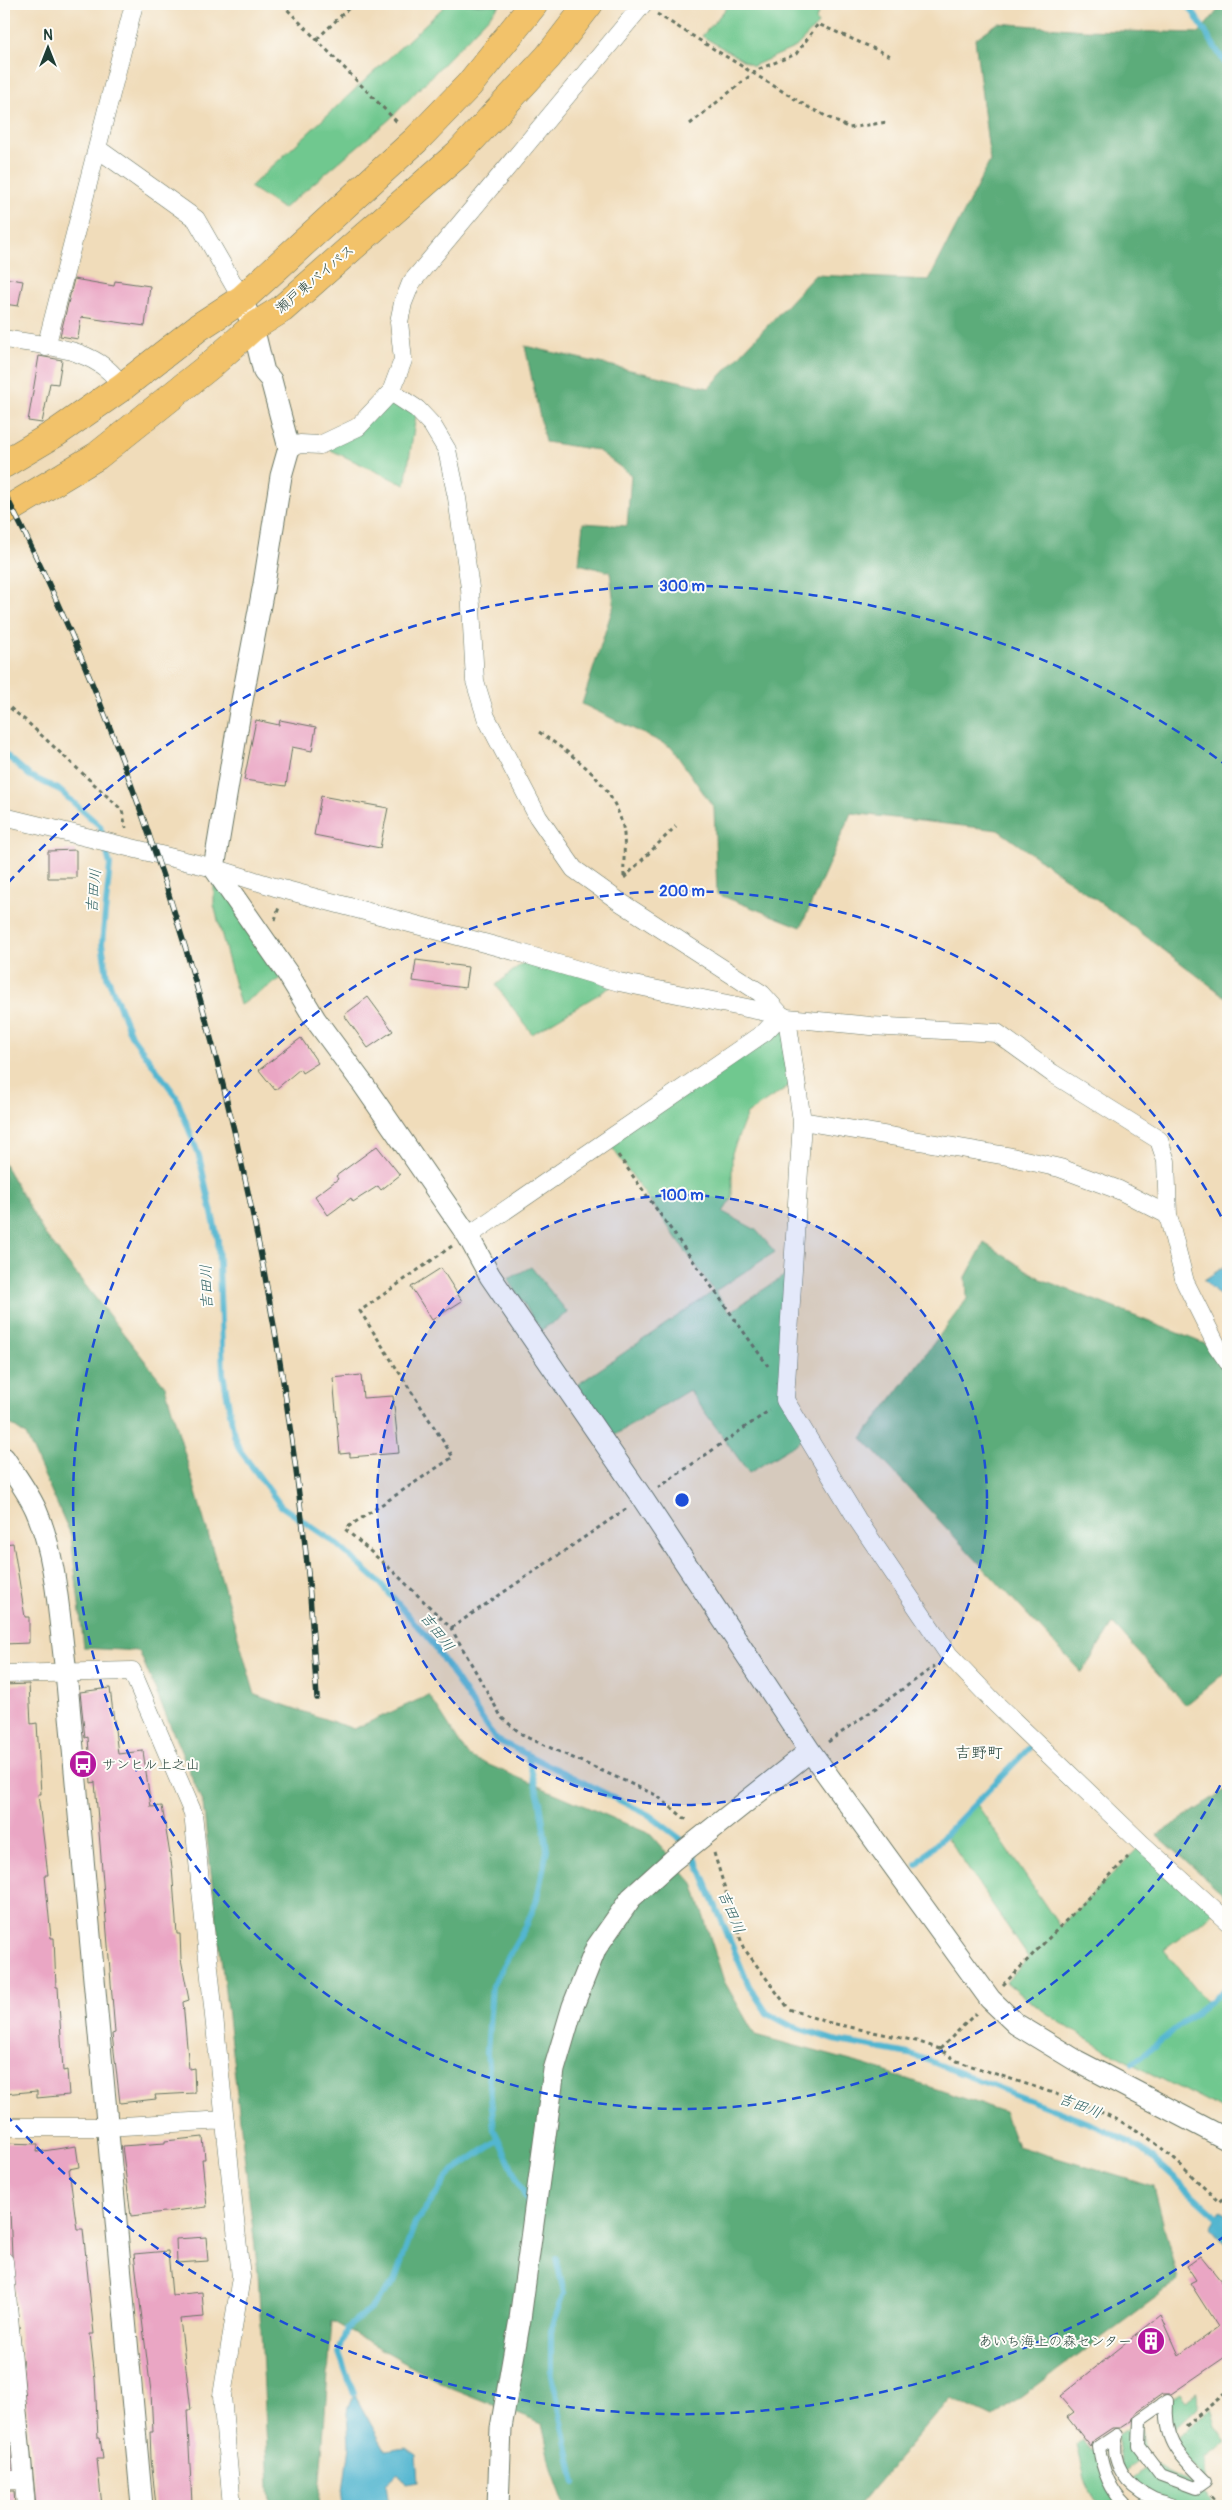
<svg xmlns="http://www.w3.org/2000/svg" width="1232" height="2510" font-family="Pangolin,'Klee One',sans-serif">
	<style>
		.green { fill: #6fc88f; stroke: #478262 }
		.forest { fill: #5bac7a; stroke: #3d7457 }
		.water { fill: #52b6d0; stroke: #387a82 }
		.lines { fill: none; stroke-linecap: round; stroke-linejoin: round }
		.stream { stroke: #52b6d0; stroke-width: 6 }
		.building { fill: #eaa6c4 }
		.pedestrian-casing { stroke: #687563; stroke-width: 14 }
		.minor-casing { stroke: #687563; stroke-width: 19 }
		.tertiary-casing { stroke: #687563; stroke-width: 23 }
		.trunk-casing { stroke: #687563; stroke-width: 29 }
		.path { stroke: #687563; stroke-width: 3; stroke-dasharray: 4 4; stroke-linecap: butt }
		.pedestrian { stroke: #fff; stroke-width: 12 }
		.minor { stroke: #fff; stroke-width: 18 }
		.tertiary { stroke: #fff; stroke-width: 21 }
		.trunk { stroke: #f2c26a; stroke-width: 28 }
		.rail-casing { stroke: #1f3d34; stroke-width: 5.5 }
		.rail { stroke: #fdfcf7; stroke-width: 4; stroke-dasharray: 11; stroke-linecap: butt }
		.ring { fill: none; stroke: #1d4ed8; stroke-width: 2.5; stroke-dasharray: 9 6 }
		.labels { text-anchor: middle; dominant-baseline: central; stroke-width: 4; stroke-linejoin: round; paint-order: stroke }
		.street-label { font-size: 14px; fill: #1f3d34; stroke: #fdfcf7 }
		.poi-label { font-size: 14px; fill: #1f3d34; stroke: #fdfcf7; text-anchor: start }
		.water-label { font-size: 15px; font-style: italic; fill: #2e6163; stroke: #fdfcf7 }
		.quarter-label { font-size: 16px; fill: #1f3d34; stroke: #fdfcf7 }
		.centre { fill: #1d4ed8; stroke: #fdfcf7; stroke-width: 2.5 }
		.ring-label { font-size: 15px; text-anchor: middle; font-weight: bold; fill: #1d4ed8; stroke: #fdfcf7; stroke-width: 4; stroke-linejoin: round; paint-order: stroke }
	</style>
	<rect width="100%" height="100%" fill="#fdfcf7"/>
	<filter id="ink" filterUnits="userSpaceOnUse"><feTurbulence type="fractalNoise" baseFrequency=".02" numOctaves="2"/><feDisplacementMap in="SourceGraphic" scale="10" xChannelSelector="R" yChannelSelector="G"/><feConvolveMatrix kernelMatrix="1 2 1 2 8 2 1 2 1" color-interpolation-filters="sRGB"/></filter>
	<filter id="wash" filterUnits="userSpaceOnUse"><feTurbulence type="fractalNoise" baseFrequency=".0096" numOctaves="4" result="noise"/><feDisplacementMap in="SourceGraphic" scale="20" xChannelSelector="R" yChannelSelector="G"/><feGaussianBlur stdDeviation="1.12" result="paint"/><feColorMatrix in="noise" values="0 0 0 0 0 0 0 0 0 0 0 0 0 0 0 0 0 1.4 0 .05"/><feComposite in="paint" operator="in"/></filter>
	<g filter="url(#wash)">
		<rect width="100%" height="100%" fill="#f0dcba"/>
		<!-- green -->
		<path class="green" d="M447,4L500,5L390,119L283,209L250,187Z
			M730,4H821L816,19L818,24L796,47L753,66L702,36Z
			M391,392L417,409L405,485L320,445Z
			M214,868L288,974L240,1005L214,905Z
			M531,956L619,982L532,1034L496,985Z
			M781,1015L796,1081L747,1114L732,1153V1198L723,1212L756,1230L775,1252L715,1291L730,1312L793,1270L785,1400L807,1437L749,1473L689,1390L613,1436L577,1385L714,1291L606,1139Z
			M531,1267L568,1313L541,1330L508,1279Z
			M976,1803L1060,1927L1142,1844L1216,1911L1164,1950L1207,2003L1228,1987V2113C1152,2073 1071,2038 1006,1982L1029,1958L945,1835Z
			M1197,2392L1198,2407L1169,2434L1167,2401L1180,2393L1186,2401Z
			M1211,2408L1216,2426L1226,2442L1206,2458V2481L1173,2443Z
			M1140,2420L1145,2455L1123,2474L1117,2435Z
			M1083,2439L1092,2451L1099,2447L1124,2506H1099L1097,2503L1085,2479L1077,2444Z
			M1151,2463C1174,2475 1199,2486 1215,2506H1174L1130,2481Z"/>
		<!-- forest -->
		<path class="forest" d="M1223,4H1228V999L1123,919L998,830L851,813L801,927L717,894L714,808L671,747L582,704L614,604L610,572L579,564L583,523L627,526L631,475L597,450L545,442L525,346L709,388L815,275L929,280L990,161L975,39L998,23L1084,30L1199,33Z
			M4,1163L44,1233L165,1386L255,1695L354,1729L429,1695L468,1756L650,1834L693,1883L724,1981L755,2035L866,2065L1004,2112L1017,2146L1154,2187L1178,2281L993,2418L950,2398L858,2506H565L553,2473L542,2424L451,2388L332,2321L318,2506H270L258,2273L203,1804L139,1651L84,1648L71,1535L26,1435L4,1420Z
			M984,1243L1041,1279L1228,1353V1670L1186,1705L1113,1624L1082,1673L862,1438L967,1299L966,1277Z
			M1228,1789V1898L1157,1835Z"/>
		<!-- water -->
		<path class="water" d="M1228,1264V1307L1226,1302L1204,1280Z
			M1221,2211L1228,2215V2246L1211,2227Z
			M354,2394L386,2451L406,2448L416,2455L418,2482L406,2484L398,2473L386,2484L389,2506H341L349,2446L347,2412Z"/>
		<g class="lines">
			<!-- stream -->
			<path class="stream" d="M1183,4L1191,9L1228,68
				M4,753L30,776L58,789L100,826L110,865L102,943L107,976L131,1035L176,1096L199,1156L218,1240L223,1373L234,1435L239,1449L281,1506L334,1542L381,1584L433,1644L495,1739L649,1815L691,1847L749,1986L767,2013L791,2026L834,2040L914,2055L1106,2130L1143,2150L1228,2227
				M527,1754L540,1802L547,1850L537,1899L527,1924L492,1986L487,2053L494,2130L529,2204
				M917,1864L1029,1748
				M1133,2063L1228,1987
				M556,2258L564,2293L551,2331V2370L575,2483
				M354,2394L339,2353L347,2328L369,2310L394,2282L415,2223L452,2172L498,2140"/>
		</g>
		<g id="blocks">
			<!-- building -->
			<path class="building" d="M4,278L23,281L18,306L4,304Z
				M74,279L114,286L115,281L150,286L145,326L81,317L78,339L60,336Z
				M39,356L62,360L58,384L50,383L42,423L28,421Z
				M256,720L279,725L280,720L316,727L312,751L292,747L286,786L244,780Z
				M321,796L388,808L380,848L314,835Z
				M76,850V878H48V851Z
				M416,960L468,967L465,988L413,981Z
				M368,997L393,1031L368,1048L344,1015Z
				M301,1038L318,1063L302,1073L300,1069L275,1090L259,1070Z
				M377,1146L400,1175L381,1190L378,1186L353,1202L351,1198L328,1215L315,1196L338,1179L336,1176Z
				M441,1268L462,1301L432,1320L411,1287Z
				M361,1375L363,1398L393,1396L399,1453L350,1457V1453L340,1454L333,1378Z
				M13,1543L25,1617H29V1643L4,1644V1544Z
				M29,1684L31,1724L37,1723L41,1794H38L48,1875H45L51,1938H54L56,1987H58L63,2071L67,2070L69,2095L37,2098V2091L4,2094V1767H6L4,1685Z
				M110,1688L118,1754L143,1751L151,1807L162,1806L172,1867L177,1934H180L181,1959L189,2000L183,2002L189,2069L194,2068L195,2093L155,2095L156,2099L120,2103L112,2034L115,2033L95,1782L91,1783L88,1737L85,1738L80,1692Z
				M203,2137L205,2159H202L207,2207L131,2216L122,2146L165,2143V2141Z
				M4,2143L38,2144L37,2152L76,2146L79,2167L69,2169L77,2229H83L91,2306L94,2334H90L95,2379L98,2438H100L103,2459H97L102,2506H36L12,2255L10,2212L8,2213L4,2167Z
				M206,2237L208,2261L177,2263L176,2239Z
				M168,2251L172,2295L202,2292L204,2317L180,2319L191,2410H187L192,2503L156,2506L151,2459L150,2432H153L151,2392L134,2254Z
				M1201,2256L1221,2281L1228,2275V2355L1171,2394H1162L1135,2413L1132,2421L1121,2428H1112L1094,2440L1091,2447L1067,2417L1074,2412L1060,2396L1161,2315L1179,2355L1218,2327L1190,2283L1196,2280L1187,2266Z
				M4,2433H9L12,2469H4Z
				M4,2491H14L15,2506H4Z"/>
		</g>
	</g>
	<g filter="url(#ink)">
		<use href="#blocks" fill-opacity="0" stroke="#687563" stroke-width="1"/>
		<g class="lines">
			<defs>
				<path id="pedestrian" d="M1167,2401C1164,2442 1179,2454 1206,2481L1196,2488L1161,2475L1139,2446L1140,2420Z
					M1126,2506C1110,2490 1102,2469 1099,2447L1117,2435C1109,2463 1127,2486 1152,2498C1159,2502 1168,2502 1174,2506"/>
				<path id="minor" d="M98,149L196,219L242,299
					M4,339C45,346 99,347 122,387
					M46,347L134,4
					M391,392L417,409L432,425L447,450L457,498L470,588L475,681L486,717L538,817L574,869L620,902L762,994L781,1015
					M289,448L300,444L320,445L358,427L391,392L403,360L399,322L403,303L411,283L643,4
					M4,817L214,868L275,887L514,951L619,982L781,1015L787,1018L871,1026L997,1033L1052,1073L1159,1140L1166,1161L1168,1215L1185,1282L1217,1346L1228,1362
					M787,1018L802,1121L785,1400L857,1519L949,1655L995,1703L1142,1844L1228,1922
					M802,1121L1007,1156L1060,1168L1119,1190L1168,1215
					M468,1236L765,1032L781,1015
					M4,1674L132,1671L193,1813L241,2277L222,2396L232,2506
					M4,2127H106L225,2120
					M4,2261L26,2506
					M4,2480H23"/>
				<path id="tertiary" d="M242,299L253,327L264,372L271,380L289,448L281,476L264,584L241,706L214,868L288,974L315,1019L363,1084L468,1236L490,1276L643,1499L810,1751L990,1999L1016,2024L1077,2061L1228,2140
					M4,1458C15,1475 28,1492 36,1510C57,1558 59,1620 66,1672L142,2506
					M498,2506L501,2428L520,2319L554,2070L573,2006L596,1948L631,1898L673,1860L810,1751"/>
				<path id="trunk" d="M4,464L56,433L122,387L199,327L242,299L416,140L469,85L534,4
					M4,512L97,456L212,364L253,327L282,309L458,154L548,57L589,4"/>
			</defs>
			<!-- pedestrian casing -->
			<use href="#pedestrian" class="pedestrian-casing"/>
			<!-- minor casing -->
			<use href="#minor" class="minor-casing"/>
			<!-- tertiary casing -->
			<use href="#tertiary" class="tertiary-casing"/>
			<!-- trunk casing -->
			<use href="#trunk" class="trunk-casing"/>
			<!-- path -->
			<path class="path" d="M282,4L399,124
				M657,14L808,107L849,128L887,122
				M317,39L353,4
				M690,124L757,70L796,54L818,24L893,57
				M4,703L25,720L122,810L126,828
				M539,732C576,758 611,780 623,827C626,842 623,862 624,877
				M624,878L676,826
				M275,920L279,907
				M618,1155L768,1366
				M452,1246L360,1311L453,1457L345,1529L396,1574L451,1628L502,1718L524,1736L656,1795L689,1822
				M658,1488L770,1410
				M451,1628L626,1509
				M828,1742L935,1666
				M714,1853L743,1947L789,2009L826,2022L916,2041L940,2049L957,2061C1011,2080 1079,2098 1129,2126C1163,2144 1191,2176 1219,2202L1228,2193
				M1003,1985L1128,1857
				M940,2049L976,2013
				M1185,2426L1228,2391
				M1210,2497L1218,2506"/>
			<!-- pedestrian -->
			<use href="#pedestrian" class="pedestrian"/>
			<!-- minor -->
			<use href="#minor" class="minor"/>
			<!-- tertiary -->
			<use href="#tertiary" class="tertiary"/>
			<!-- trunk -->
			<use href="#trunk" class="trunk"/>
			<defs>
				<path id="rail" d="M4,492C174,823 270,1203 308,1573C312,1614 314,1657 317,1698"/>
			</defs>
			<!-- rail casing -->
			<use href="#rail" class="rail-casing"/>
			<!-- rail -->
			<use href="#rail" class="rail"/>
		</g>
	</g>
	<!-- distance rings -->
	<circle cx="682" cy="1500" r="305" fill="#1d4ed8" fill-opacity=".12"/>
	<g class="ring">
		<circle cx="682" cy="1500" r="305"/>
		<path d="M1227 1772A609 609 0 1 1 1227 1228"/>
		<path d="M1226 2235A914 914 0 0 1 8 2117M8 883A914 914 0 0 1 1226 765"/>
	</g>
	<!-- icons -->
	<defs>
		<symbol id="bus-disc" viewBox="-11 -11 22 22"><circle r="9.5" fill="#b5179e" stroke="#fdfcf7"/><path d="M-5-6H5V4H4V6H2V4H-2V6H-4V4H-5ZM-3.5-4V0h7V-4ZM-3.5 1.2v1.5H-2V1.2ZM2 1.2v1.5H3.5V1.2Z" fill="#fff"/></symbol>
		<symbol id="building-disc" viewBox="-11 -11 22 22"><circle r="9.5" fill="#b5179e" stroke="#fdfcf7"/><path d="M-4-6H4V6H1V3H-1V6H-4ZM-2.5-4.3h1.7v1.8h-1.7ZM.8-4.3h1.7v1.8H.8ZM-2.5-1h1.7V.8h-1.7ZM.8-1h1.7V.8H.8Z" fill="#fff"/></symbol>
	</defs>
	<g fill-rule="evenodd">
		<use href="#bus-disc" x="67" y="1748" width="32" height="32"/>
		<use href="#building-disc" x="1135" y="2325" width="32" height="32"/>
	</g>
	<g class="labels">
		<!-- street labels -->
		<g class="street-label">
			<text transform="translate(315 279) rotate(-40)">瀬戸東バイパス</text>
		</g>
		<!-- poi labels -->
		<g class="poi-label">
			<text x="102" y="1764">サンヒル上之山</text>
			<text x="1132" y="2341" text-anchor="end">あいち海上の森センター</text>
		</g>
		<!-- water labels -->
		<g class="water-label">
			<text transform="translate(94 891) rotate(-85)">吉田川</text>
			<text transform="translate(207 1287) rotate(-92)">吉田川</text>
			<text transform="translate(437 1632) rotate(52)">吉田川</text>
			<text transform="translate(731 1912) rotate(67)">吉田川</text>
			<text transform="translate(1080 2106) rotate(21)">吉田川</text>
		</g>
		<!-- quarter labels -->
		<g class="quarter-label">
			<text x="979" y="1753">吉野町</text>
		</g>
	</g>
	<circle cx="682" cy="1500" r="8" class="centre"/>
	<g class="ring-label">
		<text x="682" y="591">300 m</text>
		<text x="682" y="896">200 m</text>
		<text x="682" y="1200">100 m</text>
	</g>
	<!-- margin -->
	<rect width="1232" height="2510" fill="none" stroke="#fdfcf7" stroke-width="20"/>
	<!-- north arrow -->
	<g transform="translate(48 48)" stroke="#fdfcf7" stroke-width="4" paint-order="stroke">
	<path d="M0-4L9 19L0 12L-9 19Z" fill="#1f3d34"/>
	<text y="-8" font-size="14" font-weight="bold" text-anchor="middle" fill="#1f3d34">N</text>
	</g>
</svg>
